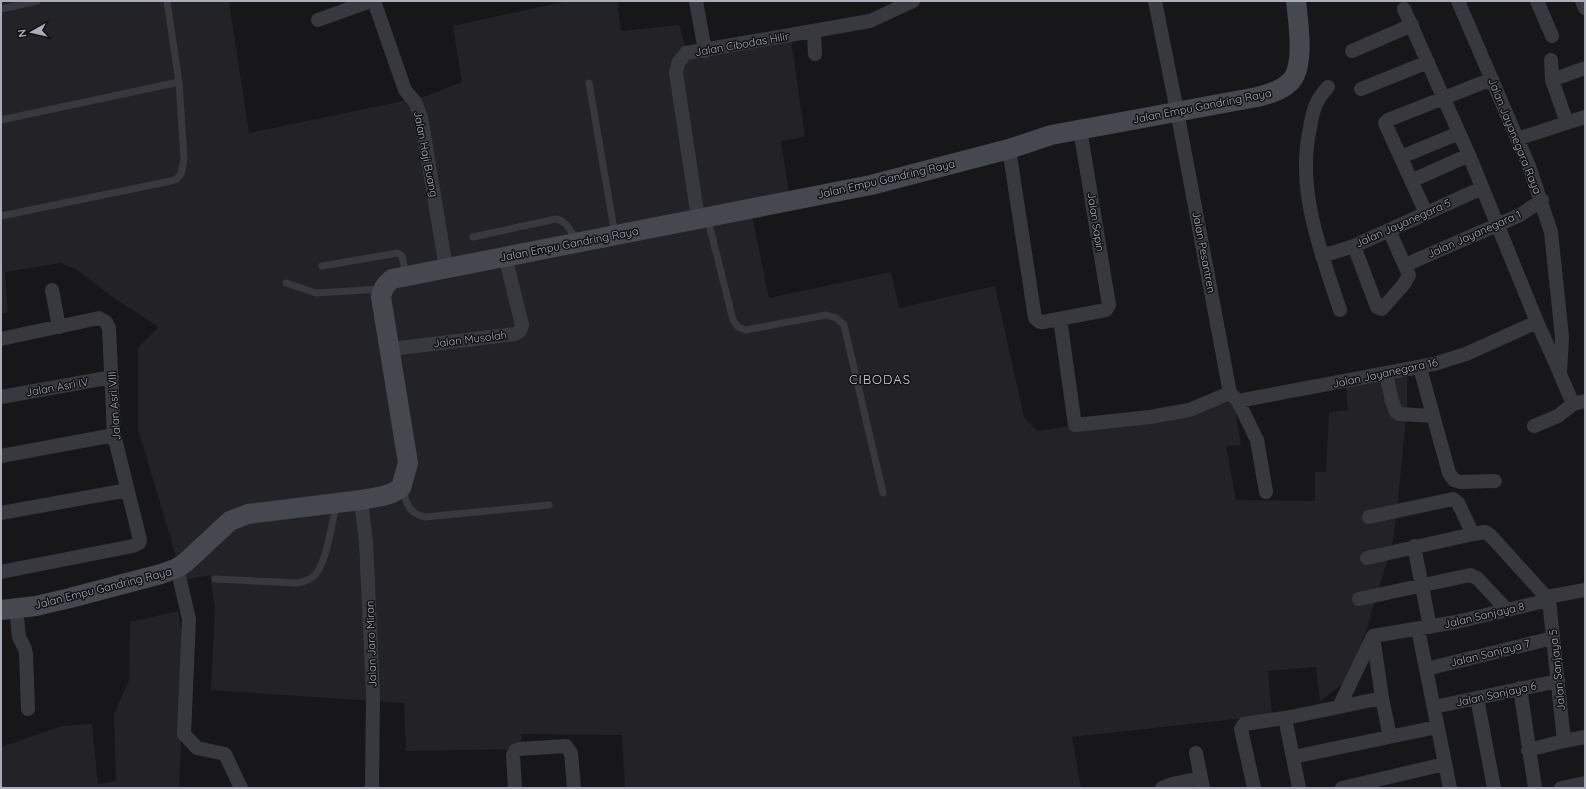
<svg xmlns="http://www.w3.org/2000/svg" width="1586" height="789" font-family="Quicksand,sans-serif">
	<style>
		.built { fill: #232327 }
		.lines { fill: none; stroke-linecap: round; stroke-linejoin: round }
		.lane { stroke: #38393f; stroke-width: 7 }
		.street { stroke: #38393f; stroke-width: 14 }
		.secondary { stroke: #46484f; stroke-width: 20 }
		.labels { text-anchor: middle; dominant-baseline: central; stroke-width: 3; stroke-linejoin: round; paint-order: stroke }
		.street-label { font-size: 11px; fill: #a9aeba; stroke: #121215 }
		.quarter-label { font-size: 13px; letter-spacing: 1px; fill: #cacdd5; stroke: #121215 }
	</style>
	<rect width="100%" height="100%" fill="#17171a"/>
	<!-- built -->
	<path class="built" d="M1,1H229L249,133L427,96L462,82L453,26L568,1H617L621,31L679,25L688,56L791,39L805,137L781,141L791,207L752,216L769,298L891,272L899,308L995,286L1024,417L1037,431L1234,402L1241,445L1226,446L1236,500L1315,501V472H1326L1329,412L1348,410L1345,378L1407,374V410L1394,537L1366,631L1345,682L1320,701L1316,667L1268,671L1272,715L1072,737L1081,788H625L622,735L522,734L520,749L406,751L404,703L211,690L215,608L210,575L183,580L138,429V348L159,327L118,301L77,270L61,263L5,272L8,312L1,314Z
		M178,611L185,656L179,788H1V747L62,726L92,724L98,784L116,781L114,714L129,680L130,622Z"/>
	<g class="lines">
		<!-- lane -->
		<path class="lane" d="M1,9L37,1
			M589,83L615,235
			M1,120L179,82
			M1,216L171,181L177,179L181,174L184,159L179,82L167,1
			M709,219L710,228L733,320L738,327L746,330L826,315L836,318L844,325L883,493
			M473,237L556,219C567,221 572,233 577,242
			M322,266L398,253L402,256L406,275
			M286,283L316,293L382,289
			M402,490C408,505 408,513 425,517L549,505
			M215,579L298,583C304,581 311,580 315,575C327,561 332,523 336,505"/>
		<!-- street -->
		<path class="street" d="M374,1L405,90L415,102L421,117L446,268
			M696,1L705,51
			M1155,1L1177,111L1230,393
			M1458,1L1529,166L1551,232L1562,337L1560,374L1573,404L1585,401
			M1537,1L1552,36
			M1582,1L1585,8
			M1404,9L1469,155L1537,322L1559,371
			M318,20L371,1
			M814,31L815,54
			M1352,51L1412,25
			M1551,60L1552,80L1567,123
			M1552,80L1585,68
			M1328,87C1315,101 1313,110 1310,128C1296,190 1321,252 1340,310
			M1361,89L1428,62
			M1517,139L1585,117
			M1009,149L1035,318L1040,322H1043L1106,310L1109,305L1080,129
			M1401,157L1459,133
			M1411,181L1469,155
			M1426,213L1385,123L1388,120L1492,79
			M698,218L676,73L678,63L686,53L870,21L913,1
			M1354,246L1377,307L1382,309L1404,284L1409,275L1389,230
			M1322,256L1354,246L1482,188
			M1405,265L1520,215L1542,200
			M52,290L59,327
			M1060,319L1075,425L1150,417L1189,410L1230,393
			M1,339L99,318L106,322L109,328L114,435L140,540L139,543L133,546L1,572
			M391,349L515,334L520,331L522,325L505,256
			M1420,368L1449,473L1454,480L1461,482L1495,481
			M1386,374L1392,401L1396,412L1399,414L1433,416
			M1230,393L1238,401L1434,364L1466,354L1537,322
			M1,397L112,377
			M1238,401L1257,440L1266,492
			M1534,426L1558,416L1573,404
			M1,456L114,435
			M361,500L366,542L373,694L372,788
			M1,513L128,490
			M1369,517L1453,499L1458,503L1473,534
			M1414,546L1430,627
			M1367,558L1473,534L1485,532L1490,535L1549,600L1564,741
			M177,568L189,619L184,734L197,748L225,754L241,788
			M1547,597L1585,590
			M1359,599L1470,575L1477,578L1507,610
			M16,608L19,637L25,649L26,654L28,709
			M1418,629L1450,788
			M1373,636L1456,622L1549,600
			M1373,636L1382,698L1390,737
			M1426,669L1553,638
			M1520,688L1535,788
			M1477,698L1494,788
			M1339,707L1382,698
			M1434,707L1558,681
			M1285,718L1299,788
			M1528,750L1564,741L1585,737
			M1196,753L1203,788
			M1293,757L1437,727
			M515,788L513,755L515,751L519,749L566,746L571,753L574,788
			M1162,788L1172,784L1201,778
			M1254,788L1241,729L1244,724L1285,718L1339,707L1373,636
			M1342,788L1445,764
			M1561,788L1585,783"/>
		<!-- secondary -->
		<path class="secondary" d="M1,610L36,606L70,598L161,574L177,568L186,562L230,521L248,514L361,500L383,496L392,493L401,488L408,463L381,297C383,288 385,285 392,279L871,185L1009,149L1051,135L1257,97C1269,94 1280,91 1289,83C1306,69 1298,21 1296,1"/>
	</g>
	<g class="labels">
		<!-- street labels -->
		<g class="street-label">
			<text transform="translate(742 44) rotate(-10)">Jalan Cibodas Hilir</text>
			<text transform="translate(1202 106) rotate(-11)">Jalan Empu Gandring Raya</text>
			<text transform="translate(1515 136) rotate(68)">Jalan Jayanegara Raya</text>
			<text transform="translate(426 154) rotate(79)">Jalan Haji Buang</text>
			<text transform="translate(886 179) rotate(-13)">Jalan Empu Gandring Raya</text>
			<text transform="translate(1096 222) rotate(81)">Jalan Sapin</text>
			<text transform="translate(1403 223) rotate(-24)">Jalan Jayanegara 5</text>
			<text transform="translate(1474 234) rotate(-24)">Jalan Jayanegara 1</text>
			<text transform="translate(569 244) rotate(-11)">Jalan Empu Gandring Raya</text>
			<text transform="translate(1204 252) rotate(79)">Jalan Pesantren</text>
			<text transform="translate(470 339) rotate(-7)">Jalan Musolah</text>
			<text transform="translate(1385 373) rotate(-12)">Jalan Jayanegara 16</text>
			<text transform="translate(57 387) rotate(-10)">Jalan Asri IV</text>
			<text transform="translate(114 406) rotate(-94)">Jalan Asri VIII</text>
			<text transform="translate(103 588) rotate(-14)">Jalan Empu Gandring Raya</text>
			<text transform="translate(1484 615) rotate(-13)">Jalan Sanjaya 8</text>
			<text transform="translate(371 644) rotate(-92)">Jalan Jaro Miran</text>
			<text transform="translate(1490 653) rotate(-14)">Jalan Sanjaya 7</text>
			<text transform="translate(1557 670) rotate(-96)">Jalan Sanjaya 5</text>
			<text transform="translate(1496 694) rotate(-12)">Jalan Sanjaya 6</text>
		</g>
		<!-- quarter labels -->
		<g class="quarter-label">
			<text x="880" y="379">CIBODAS</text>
		</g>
	</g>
	<!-- border -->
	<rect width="1586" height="789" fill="none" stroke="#a9aeba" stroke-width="4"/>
	<!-- north arrow -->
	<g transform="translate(32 32) rotate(262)" stroke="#121215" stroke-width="3" paint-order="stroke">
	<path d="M0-3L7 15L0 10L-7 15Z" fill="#a9aeba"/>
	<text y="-6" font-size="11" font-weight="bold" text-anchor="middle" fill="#a9aeba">N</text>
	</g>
</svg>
